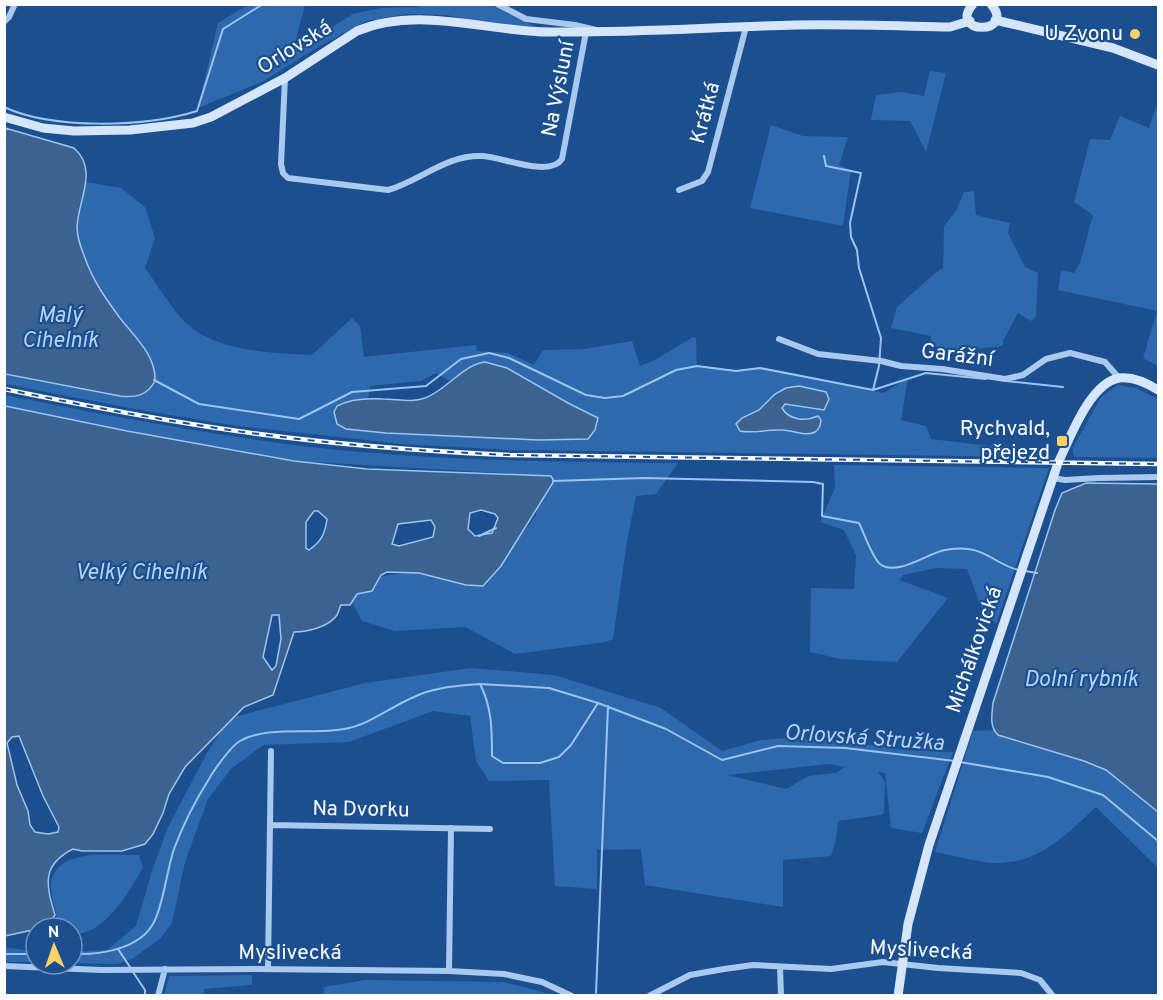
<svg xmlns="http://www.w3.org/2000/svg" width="1163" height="1000" font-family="Overpass,sans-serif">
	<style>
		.green { fill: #2e69ad; fill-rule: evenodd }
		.water { fill: #3c6290; stroke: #9cc4f0; stroke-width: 1.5; fill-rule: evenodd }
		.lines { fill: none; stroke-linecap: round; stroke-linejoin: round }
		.stream { stroke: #9cc4f0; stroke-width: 2 }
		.street { stroke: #a9c9ee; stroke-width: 6 }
		.secondary { stroke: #d6e6fa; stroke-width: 9 }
		.rail-casing { stroke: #fff; stroke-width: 4.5 }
		.rail { stroke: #1b4f8f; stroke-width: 2; stroke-dasharray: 7; stroke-linecap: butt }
		.poi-dot { fill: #ffd166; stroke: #1b4f8f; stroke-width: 2 }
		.labels { text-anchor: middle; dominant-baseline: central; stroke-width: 4.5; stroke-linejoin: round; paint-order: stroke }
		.poi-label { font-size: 21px; fill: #fff; stroke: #1b4f8f; text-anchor: end }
		.street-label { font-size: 21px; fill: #fff; stroke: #1b4f8f }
		.water-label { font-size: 22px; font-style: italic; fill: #b5d3f5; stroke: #1b4f8f }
	</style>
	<rect width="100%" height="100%" fill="#1b4f8f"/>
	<!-- green -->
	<path class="green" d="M248,5H305L295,43L324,28L326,31L353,14L380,8L419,7L420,5H490L536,27L488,23L446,15L407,14L366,21L313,50L264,81L198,108L218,23Z
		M930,71L946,73L926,152L910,121L871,120L876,95L902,92L924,96Z
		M1156,107L1158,108V366L1143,358L1157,311L1058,290L1061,270L1074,273L1080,263L1093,215L1074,202L1090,139L1110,140L1120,116L1149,128Z
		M771,125L803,136L848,137L839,165L851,170L843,226L750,208Z
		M86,182L121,188L145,207L155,238L145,268C156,283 174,312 187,324C218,352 272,353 312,355L352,318L360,326L364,357L476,345L477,351L508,353L534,365L543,350L584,349L632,341L640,366L655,360L693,337L696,338L697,366L735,370L760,368L883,393L908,378L901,420L926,426L931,439L1016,449L1043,446L1040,457L509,450L402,444L237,426L140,410L5,384L4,374L131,397L144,345C117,314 78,271 77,228C77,213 83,197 86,182ZM507,368L568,403L598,418L588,439L538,440L346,429L344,403L368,399L370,386L421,381L436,373L451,382L468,369ZM799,386L797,405L785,404L782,408C788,417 800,421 811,419L815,432L807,433L783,430L751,433L742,418C766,410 773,389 799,386Z
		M974,191L976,215L1010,223L1008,233L1025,267L1038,273L1036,316L1031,321L1018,313L1003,341V346L956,351L930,346L931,336L891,328L897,307L934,274L943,268L944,226L956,211L964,192Z
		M1118,385L1136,388L1158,399V458L1075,457L1073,454V447L1101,397Z
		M4,395C122,418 240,441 360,452C466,461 572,462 678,463L656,494L636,496L627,541L613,639L606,642L515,654L465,627L395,631L362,621L352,602L357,594L372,591L379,577L407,572L501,566L515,543L536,515L537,506L554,481L551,476L294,461L127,431L5,406Z
		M834,465L1049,468L996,624L983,612L967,569L936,568L903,575L900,580L948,598L897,662L841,659L810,652L811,588L854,589L856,555L844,530L820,522L835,488Z
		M471,668L554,675L661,708L722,751L761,740L788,738L839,740L905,750L953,752L922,833L891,828L885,773L878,772L885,782L884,813L880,815L838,821L836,840L831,856L783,860V907L645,885L641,849L597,850V889L555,886L549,780L489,781L476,761L470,716L433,711L349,742L263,745L231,769L208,799L185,862L172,923L160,939L132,959L117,964L72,963V952L107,950L136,926L152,871L167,829L207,753L224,726L234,717L365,683ZM829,764L845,767L836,773L808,776L786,789L727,775Z
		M993,730L998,735L1084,761L1106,770L1152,806L1158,812V868L1096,807C1067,834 1042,861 1001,863C983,864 953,855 935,852L973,731Z
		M139,855L143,867C132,888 112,920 91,930C85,933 78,934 72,936V928H60C57,915 51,899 51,886C53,846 112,856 139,855Z
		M4,947L36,952V962H5Z
		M252,975V985L204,989L203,995H164L169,976Z
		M365,980L504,982L554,995H324V987Z"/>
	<!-- water -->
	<path class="water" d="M5,128L74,148C99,170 78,200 77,227C77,238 81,248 85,258C93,281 106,299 120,318C135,337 156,355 155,381C147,396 135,398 120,396L5,374Z
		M485,362L507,368L568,403L598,418L595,430L588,439L538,440L386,433L346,429L337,424L334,412L337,406C350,399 368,398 383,399C398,399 411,403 425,398C447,390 462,365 485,362Z
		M799,386L826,392L829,399L824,410L785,404L782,408C789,420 805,422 818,416L821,420C821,424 819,430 815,432C805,437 792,430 782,430C768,429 754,434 740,431L736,424L742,418L759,410L775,394L786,388Z
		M5,406L127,431L294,461L367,469L551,476L554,481L501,566L483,586L466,585L419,573L387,572L381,575L372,591L357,594L350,605H341C339,608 339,612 337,615C329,627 307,632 294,632L273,695L244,707L185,767L169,794L163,813L153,834L145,844L122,851H82L73,849C41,865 46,885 55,915L46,927L5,936ZM481,510L495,514L498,518L492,533L475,536L468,529L470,513ZM314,511H318L327,519C325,534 321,542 309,550L306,548V522ZM431,520L435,527L433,537L399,546L392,544L398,524ZM272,615H279L281,639L276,666L272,670L263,657ZM19,736L43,796L59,827L58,832L48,834L35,832L30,825L28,811L17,785L7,743L12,737Z
		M1086,483L1158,484V812L1106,770L1084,761L998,735C989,726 992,715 993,703L1055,510L1062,493Z"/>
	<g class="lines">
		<!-- stream -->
		<path class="stream" d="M4,107C53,130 146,127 197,111L223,29L263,4
			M824,156L826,166L861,173L850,223L851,237L857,250L859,268L881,338L879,366L873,390
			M154,380L199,404L299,419L352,392L426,386L461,359L489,353L509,358L586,395L605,398L623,396L676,370L697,366L736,371L760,368L873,390L926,373L986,379
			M1006,381L1063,387
			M553,481L644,478L813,482L823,484L822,516L859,523C864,533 872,557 880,564C896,577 928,553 945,550C952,549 962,548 968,549C988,551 1001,567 1019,570
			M479,536L496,528
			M1025,571L1037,573
			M480,684L549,688L598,703
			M960,762L1048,777L1103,795L1158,841
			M118,949L130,967
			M4,954H36
			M72,954C102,955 146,949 157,915C165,894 167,870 174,849C183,825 195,801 209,779C214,770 231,746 240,741C268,725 313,735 344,729C369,725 390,707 414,697C435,687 458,686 480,684C492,707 492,731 492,756L503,763H540L559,757L571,745L598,703L666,729L722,760L778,746L845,748L955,761
			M133,972L145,990V996
			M596,993L608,706"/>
		<!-- street -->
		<path class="street" d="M497,4L526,19L575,25L596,30
			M4,22L9,17L15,4
			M285,78L281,164L283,173L288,178L388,190C420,181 447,154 483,156C502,157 550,178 562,159L586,32
			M679,190L702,181L708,172L746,27
			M779,339L818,354L881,361L901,366L942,369L1005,379L1023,375L1046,359L1070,353L1105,362L1119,378
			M1053,478L1065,480L1099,478L1158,477
			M270,825L490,829
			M4,966L101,970L255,969L449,971L504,974L542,982L572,996
			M780,967L781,996
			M268,969L271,751
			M449,971L451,828
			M158,996L165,969
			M649,996L690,975L724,969L753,965L831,969L883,962L938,968L1021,973L1040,980L1053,996"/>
		<!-- secondary -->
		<path class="secondary" d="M973,4C947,35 1017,35 991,4
			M995,20L1113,48L1158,65
			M4,117L43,128L74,131L130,130L193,123L211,117L285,78L357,31C418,5 487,32 550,32C632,33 714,27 796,25C847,24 899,26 950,27L970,21
			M898,996L908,924L929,845L1058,463C1070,438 1090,383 1119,378C1133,376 1147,383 1158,390"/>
		<defs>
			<path id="rail" d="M4,389C82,405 159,420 237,431C327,444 418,451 509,455L1158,464"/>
		</defs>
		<!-- rail casing -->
		<use href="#rail" class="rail-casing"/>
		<!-- rail -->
		<use href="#rail" class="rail"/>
	</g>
	<!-- markers -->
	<g class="poi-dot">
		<circle cx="1135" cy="34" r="6"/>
		<rect x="1056" y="435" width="12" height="12" rx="3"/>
	</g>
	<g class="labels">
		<!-- poi labels -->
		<g class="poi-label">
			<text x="1123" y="34">U Zvonu</text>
			<text x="1050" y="429">Rychvald,<tspan x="1050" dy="24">přejezd</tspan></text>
		</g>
		<!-- street labels -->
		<g class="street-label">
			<text transform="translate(295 48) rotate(-32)">Orlovská</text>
			<text transform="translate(559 89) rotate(-79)">Na Výsluní</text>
			<text transform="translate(706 113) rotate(-75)">Krátká</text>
			<text transform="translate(957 356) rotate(7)">Garážní</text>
			<text transform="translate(975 650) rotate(-71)">Michálkovická</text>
			<text transform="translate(361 810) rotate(1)">Na Dvorku</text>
			<text transform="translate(921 951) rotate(3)">Myslivecká</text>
			<text x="290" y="953">Myslivecká</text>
		</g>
		<!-- water labels -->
		<g class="water-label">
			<text x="60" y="316">Malý<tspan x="60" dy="25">Cihelník</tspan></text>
			<text x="141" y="573">Velký Cihelník</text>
			<text x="1081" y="680">Dolní rybník</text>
			<text transform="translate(864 739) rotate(4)">Orlovská Stružka</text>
		</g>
	</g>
	<!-- border -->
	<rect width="1163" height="1000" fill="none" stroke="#ffffff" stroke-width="12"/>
	<!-- north arrow -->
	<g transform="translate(54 946) rotate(358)"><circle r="28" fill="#1b4f8f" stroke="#7695bc" stroke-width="1.5"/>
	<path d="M0-4.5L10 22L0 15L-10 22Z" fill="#ffd166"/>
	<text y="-9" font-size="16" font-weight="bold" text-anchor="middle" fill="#ffffff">N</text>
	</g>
</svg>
